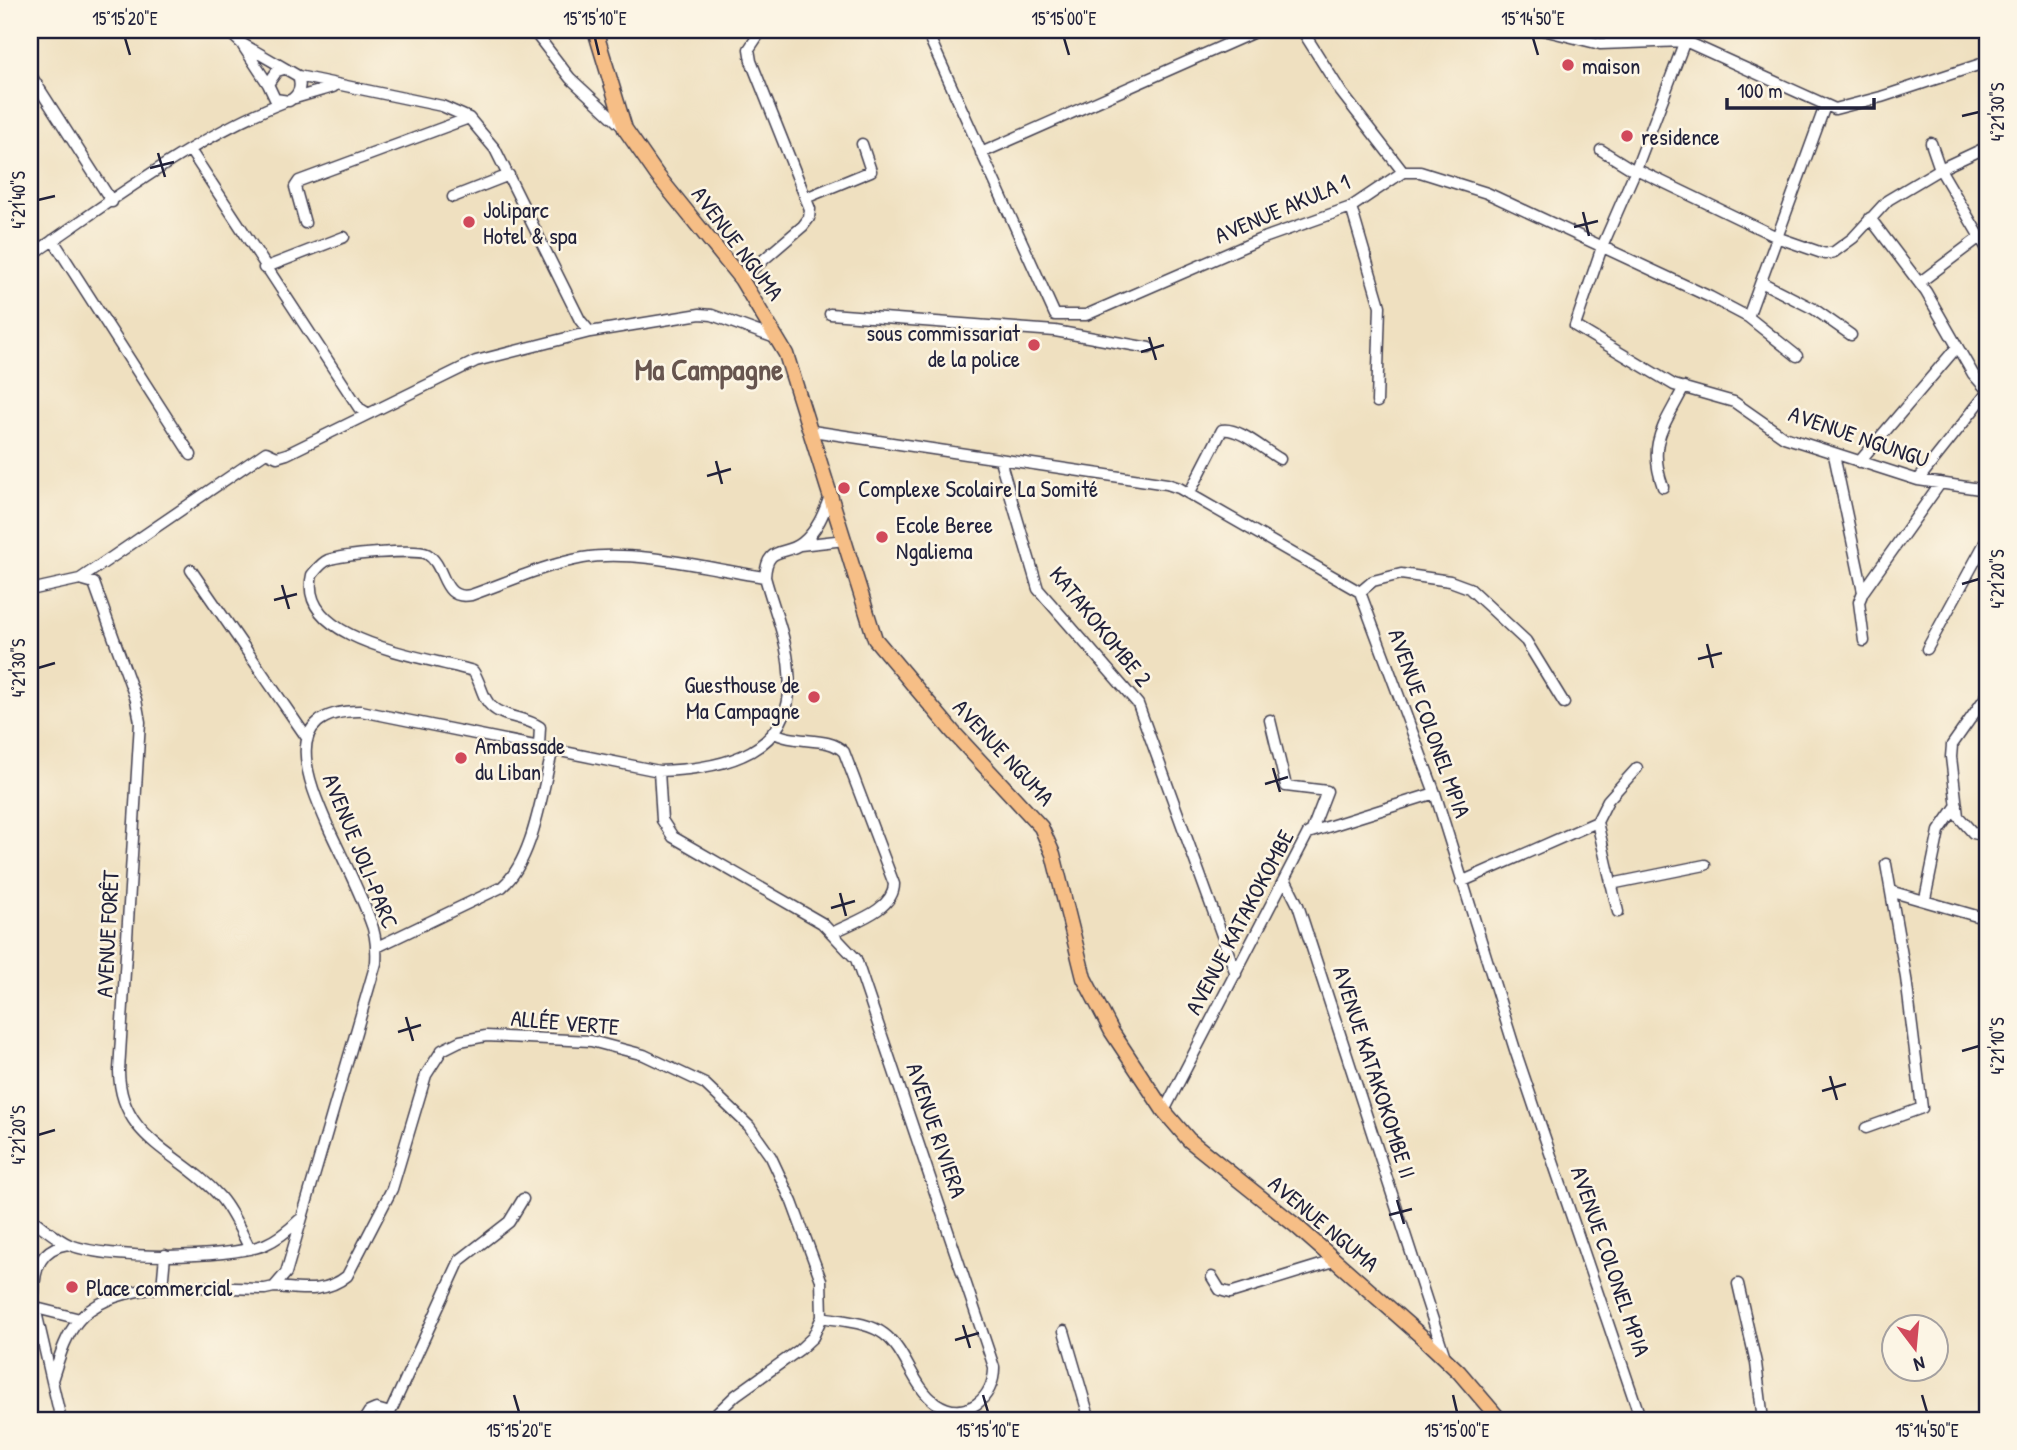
<svg xmlns="http://www.w3.org/2000/svg" width="2017" height="1450" font-family="'Patrick Hand',sans-serif">
	<style>
		.lines { fill: none; stroke-linecap: round; stroke-linejoin: round }
		.minor-casing { stroke: #413e4f; stroke-width: 13 }
		.major-casing { stroke: #413e4f; stroke-width: 17 }
		.minor { stroke: #fff; stroke-width: 10 }
		.major { stroke: #f6be86; stroke-width: 14 }
		.ticks { fill: none; stroke: #22223b; stroke-width: 2.5 }
		.poi-dot { fill: #d1495b; stroke: #fcf5e5; stroke-width: 2.5 }
		.labels { text-anchor: middle; dominant-baseline: central; stroke-width: 5; stroke-linejoin: round; paint-order: stroke }
		.poi-label { font-size: 23px; fill: #22223b; stroke: #fcf5e5; text-anchor: start }
		.street-label { font-size: 23px; fill: #22223b; stroke: #fcf5e5 }
		.district-label { font-size: 30px; font-weight: bold; fill: #67554f; stroke: #fcf5e5 }
		.neatline { fill: none; stroke: #22223b; stroke-width: 2.5 }
		.ticks-label { font-size: 18px; text-anchor: middle; fill: #22223b }
	</style>
	<rect width="100%" height="100%" fill="#fcf5e5"/>
	<filter id="ink" filterUnits="userSpaceOnUse"><feTurbulence type="fractalNoise" baseFrequency=".0143" numOctaves="2"/><feDisplacementMap in="SourceGraphic" scale="14" xChannelSelector="R" yChannelSelector="G"/><feConvolveMatrix kernelMatrix="1 2 1 2 8 2 1 2 1" color-interpolation-filters="sRGB"/></filter>
	<filter id="wash" filterUnits="userSpaceOnUse"><feTurbulence type="fractalNoise" baseFrequency=".00686" numOctaves="4" result="noise"/><feDisplacementMap in="SourceGraphic" scale="28" xChannelSelector="R" yChannelSelector="G"/><feGaussianBlur stdDeviation="1.57" result="paint"/><feColorMatrix in="noise" values="0 0 0 0 0 0 0 0 0 0 0 0 0 0 0 0 0 1.4 0 .05"/><feComposite in="paint" operator="in"/></filter>
	<g filter="url(#wash)">
		<rect width="100%" height="100%" fill="#efe0c0"/>
	</g>
	<g filter="url(#ink)">
		<g class="lines">
			<defs>
				<path id="minor" d="M227,30L241,43L298,76L442,106L469,118L495,149L580,320L590,332
					M533,30L570,78L625,129
					M926,30L1055,315H1086L1261,239L1351,207L1403,172H1420L1487,193L1710,297L1748,317L1797,356
					M1302,30L1341,92L1403,172
					M1543,30L1600,44L1685,41L1835,109L1881,97L1987,62
					M1689,30L1636,169L1602,247L1575,326L1674,385L1734,402L1784,437L1918,480L1987,490
					M243,46L268,84
					M284,69L277,71L268,84L275,99L289,101C299,95 302,87 298,76
					M30,74L112,202
					M295,98L333,87
					M1931,143L1940,169L1987,249
					M190,150L359,408L367,413
					M1601,150L1635,171
					M981,153L1259,30
					M1636,169L1779,238L1825,254L1834,252L1853,238L1888,200L1940,169L1987,147
					M453,197L509,175
					M808,197L871,171L862,144
					M1351,207L1380,306L1377,402
					M1870,218L1926,292L1973,374L1987,390
					M305,223L295,187L299,181L469,118
					M53,240L191,455
					M30,256C107,204 198,135 284,102
					M264,268L344,237
					M741,279L803,226L809,218L810,209L751,61L749,49L759,34L767,30
					M1761,282L1814,309L1851,335
					M1919,283L1980,237
					M830,314L1055,331L1149,348
					M1748,317L1825,106
					M812,431L1167,484L1179,488L1360,592L1435,793L1516,1053L1641,1420
					M1834,455L1863,592L1859,602L1864,641
					M1000,460L1038,589L1138,704L1236,974
					M1859,462L1957,347
					M1918,480L1987,393
					M1663,487C1647,442 1664,427 1684,387
					M1189,494L1222,430C1239,427 1264,450 1280,459
					M800,545L845,540
					M191,570L307,738
					M80,579L266,452L277,457L287,454L476,361L590,332L700,314L712,315L778,339
					M30,590L80,579L94,583L136,700L140,722L119,1071C120,1141 181,1152 220,1197C233,1212 241,1232 250,1249
					M1360,592L1373,581L1401,574L1450,581L1469,588L1526,641L1564,703
					M1863,592L1939,485
					M1927,649L1987,539
					M1987,695L1952,745L1951,757L1958,816L1973,833L1987,836
					M1270,720L1286,786L1327,791L1312,830
					M773,732C794,745 828,735 844,752L894,884C894,910 853,922 834,932
					M539,746L540,727C526,717 504,718 492,707C482,699 481,682 473,671C430,657 296,643 312,575C317,569 321,563 328,560C341,555 417,548 427,554C447,566 440,601 471,595C508,582 544,565 583,558C636,549 711,569 765,577
					M659,771L662,820L673,837L822,923L856,959L994,1367C995,1398 965,1423 936,1403C912,1386 907,1351 884,1334C868,1322 841,1321 822,1317
					M1285,879L1298,905L1445,1357
					M1461,882L1597,822
					M1611,884L1705,865
					M1893,892L1987,919
					M1925,899L1939,831L1957,805
					M1618,912L1597,822L1608,800L1637,768
					M377,947L502,887C534,860 542,789 553,749
					M1164,1111L1308,833L1435,793
					M1866,1128L1922,1108L1906,978L1886,864
					M30,1218C42,1226 56,1239 70,1245C110,1260 224,1259 264,1245C278,1239 288,1231 299,1220
					M1212,1277L1220,1290L1230,1293L1334,1261
					M1738,1284L1756,1363L1763,1420
					M30,1286L61,1420
					M274,1287C301,1289 325,1294 347,1276L392,1189L426,1075L442,1050L460,1041L486,1036L591,1041L644,1055L705,1084L749,1126L771,1157L792,1202L821,1280L822,1317L813,1337L799,1350L736,1395L710,1420
					M162,1288L165,1255
					M34,1293C34,1268 41,1248 68,1244
					M36,1308L80,1319
					M1064,1331L1090,1420
					M52,1380C59,1359 64,1338 78,1321C117,1275 212,1289 265,1289L274,1287L286,1273L376,963C377,948 376,934 370,920C359,890 344,861 330,831C310,785 275,710 361,711L659,771C723,769 797,754 789,671C787,639 773,607 765,577C767,544 784,557 802,543C817,531 824,513 830,496
					M390,1413L460,1260L509,1222L523,1199
					M364,1420L369,1412L376,1409L390,1413L386,1420"/>
				<path id="major" d="M595,30L625,129L657,175L741,279L786,354L875,639L953,732L1041,827L1053,854L1084,978L1112,1032L1164,1111L1189,1140L1295,1225L1421,1336L1459,1372L1500,1420"/>
			</defs>
			<!-- minor casing -->
			<use href="#minor" class="minor-casing"/>
			<!-- major casing -->
			<use href="#major" class="major-casing"/>
			<!-- minor -->
			<use href="#minor" class="minor"/>
			<!-- major -->
			<use href="#major" class="major"/>
		</g>
	</g>
	<!-- ticks -->
	<path class="ticks" d="M125,38L130,55M595,38L599,55M1064,38L1069,55M1533,38L1538,55M1962,116L1979,112M158,153L165,177M150,168L174,162M38,200L55,196M1583,212L1589,236M1574,227L1598,221M1149,337L1156,360M1141,352L1164,345M716,461L722,484M707,476L731,469M1962,584L1979,579M282,585L289,609M274,600L297,594M1707,644L1713,668M1698,659L1722,653M38,668L55,663M1273,768L1280,792M1265,784L1288,777M840,893L846,916M831,908L855,901M406,1017L413,1041M398,1032L421,1025M1962,1051L1979,1046M1830,1076L1837,1100M1822,1091L1846,1084M38,1135L55,1130M1397,1200L1404,1224M1389,1215L1412,1209M963,1325L970,1348M955,1340L979,1333M514,1395L519,1412M983,1395L988,1412M1453,1395L1457,1412M1922,1395L1927,1412"/>
	<!-- markers -->
	<g class="poi-dot">
		<circle cx="1568" cy="65" r="7"/>
		<circle cx="1627" cy="136" r="7"/>
		<circle cx="469" cy="222" r="7"/>
		<circle cx="1034" cy="345" r="7"/>
		<circle cx="844" cy="488" r="7"/>
		<circle cx="882" cy="537" r="7"/>
		<circle cx="814" cy="697" r="7"/>
		<circle cx="461" cy="758" r="7"/>
		<circle cx="72" cy="1287" r="7"/>
	</g>
	<g class="labels">
		<!-- poi labels -->
		<g class="poi-label">
			<text x="1582" y="65">maison</text>
			<text x="1641" y="136">residence</text>
			<text x="483" y="209">Joliparc<tspan x="483" dy="26">Hotel &amp; spa</tspan></text>
			<text x="1020" y="332" text-anchor="end">sous commissariat<tspan x="1020" dy="26">de la police</tspan></text>
			<text x="858" y="488">Complexe Scolaire La Somité</text>
			<text x="896" y="524">Ecole Beree<tspan x="896" dy="26">Ngaliema</tspan></text>
			<text x="800" y="684" text-anchor="end">Guesthouse de<tspan x="800" dy="26">Ma Campagne</tspan></text>
			<text x="475" y="745">Ambassade<tspan x="475" dy="26">du Liban</tspan></text>
			<text x="86" y="1287">Place commercial</text>
		</g>
		<!-- street labels -->
		<g class="street-label">
			<text transform="translate(1282 208) rotate(-23)">AVENUE AKULA 1</text>
			<text transform="translate(738 243) rotate(53)">AVENUE NGUMA</text>
			<text transform="translate(1859 436) rotate(19)">AVENUE NGUNGU</text>
			<text transform="translate(1101 626) rotate(51)">KATAKOKOMBE 2</text>
			<text transform="translate(1430 723) rotate(70)">AVENUE COLONEL MPIA</text>
			<text transform="translate(1004 752) rotate(47)">AVENUE NGUMA</text>
			<text transform="translate(361 851) rotate(68)">AVENUE JOLI-PARC</text>
			<text transform="translate(1239 922) rotate(-62)">AVENUE KATAKOKOMBE</text>
			<text transform="translate(107 934) rotate(-87)">AVENUE FORÊT</text>
			<text transform="translate(565 1022) rotate(5)">ALLÉE VERTE</text>
			<text transform="translate(1375 1072) rotate(72)">AVENUE KATAKOKOMBE II</text>
			<text transform="translate(937 1130) rotate(71)">AVENUE RIVIERA</text>
			<text transform="translate(1324 1223) rotate(40)">AVENUE NGUMA</text>
			<text transform="translate(1611 1261) rotate(71)">AVENUE COLONEL MPIA</text>
		</g>
		<!-- district labels -->
		<g class="district-label">
			<text x="709" y="369">Ma Campagne</text>
		</g>
	</g>
	<!-- margin -->
	<rect width="2017" height="1450" fill="none" stroke="#fcf5e5" stroke-width="77"/>
	<!-- north arrow -->
	<g transform="translate(1915 1348) rotate(164)"><circle r="33" fill="#fcf5e5" stroke="#a5a1a1" stroke-width="2"/>
	<path d="M0-5L12 26L0 18L-12 26Z" fill="#d1495b"/>
	<text y="-10" font-size="19" font-weight="bold" text-anchor="middle" fill="#22223b">N</text>
	</g>
	<!-- scale -->
	<path d="M1727 98v10h147v-10" fill="none" stroke="#22223b" stroke-width="3.5"/>
	<text x="1737" y="98" font-size="21" fill="#22223b" stroke="#fcf5e5" stroke-width="5" paint-order="stroke">100 m</text>
	<rect x="38" y="38" width="1941" height="1374" class="neatline"/>
	<g class="ticks-label">
		<text x="125" y="25">15°15'20"E</text>
		<text x="595" y="25">15°15'10"E</text>
		<text x="1064" y="25">15°15'00"E</text>
		<text x="1533" y="25">15°14'50"E</text>
		<text transform="translate(1998 112) rotate(-90)" y="6">4°21'30"S</text>
		<text transform="translate(19 200) rotate(-90)" y="6">4°21'40"S</text>
		<text transform="translate(1998 579) rotate(-90)" y="6">4°21'20"S</text>
		<text transform="translate(19 668) rotate(-90)" y="6">4°21'30"S</text>
		<text transform="translate(1998 1046) rotate(-90)" y="6">4°21'10"S</text>
		<text transform="translate(19 1135) rotate(-90)" y="6">4°21'20"S</text>
		<text x="519" y="1437">15°15'20"E</text>
		<text x="988" y="1437">15°15'10"E</text>
		<text x="1457" y="1437">15°15'00"E</text>
		<text x="1927" y="1437">15°14'50"E</text>
	</g>
</svg>
